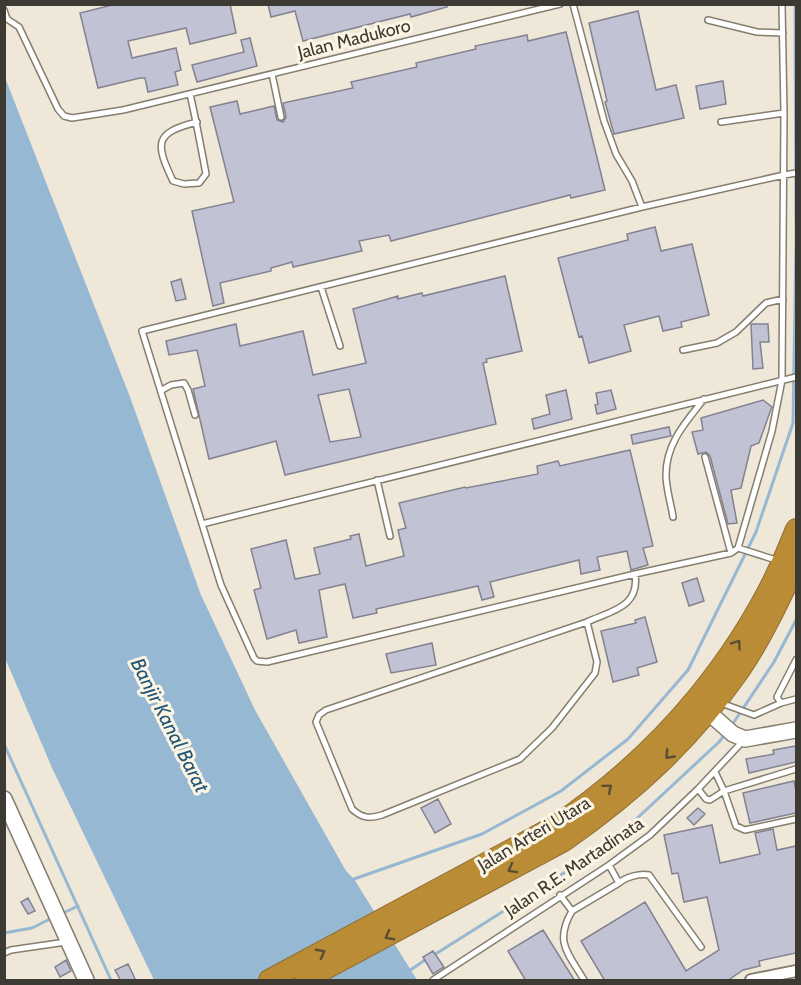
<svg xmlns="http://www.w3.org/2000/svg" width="801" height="985" font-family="Cabin,sans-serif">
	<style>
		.water { fill: #97b8d3 }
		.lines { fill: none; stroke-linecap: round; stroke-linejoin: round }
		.stream { stroke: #97b8d3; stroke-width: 3 }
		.building { fill: #c1c2d3; stroke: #828291; stroke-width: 1.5; fill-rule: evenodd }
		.lane-casing { stroke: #857e6f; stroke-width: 8 }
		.street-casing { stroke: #857e6f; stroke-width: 14 }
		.secondary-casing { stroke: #857e6f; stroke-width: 18 }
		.highway-casing { stroke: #8e6f35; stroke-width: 22 }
		.lane { stroke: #fff; stroke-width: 5 }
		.street { stroke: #fff; stroke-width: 10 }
		.secondary { stroke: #fff; stroke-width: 15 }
		.highway { stroke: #ba8c36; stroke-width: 20 }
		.oneway { stroke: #5c4e34 }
		.labels { text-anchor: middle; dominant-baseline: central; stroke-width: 6; stroke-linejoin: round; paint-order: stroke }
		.street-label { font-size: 18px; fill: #3d3a33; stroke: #fcf5e4 }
		.water-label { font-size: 20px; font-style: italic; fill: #23567b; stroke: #fcf5e4 }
	</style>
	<rect width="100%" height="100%" fill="#efe7d7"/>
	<!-- water -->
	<path class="water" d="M4,75L130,397L201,595L255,710L346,871L354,879L417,980H154L53,770L5,658Z"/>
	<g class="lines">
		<!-- stream -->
		<path class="stream" d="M732,725L774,662L796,620
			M4,744L111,980
			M354,879L482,834L561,791L628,739L688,670L756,532L793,423L796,242L795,4
			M63,913L78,906
			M4,933L32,928L54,917
			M434,955L575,866L632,823L719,742L726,733
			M409,971L428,958"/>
	</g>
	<!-- building -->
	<path class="building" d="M116,4H230L236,33L190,44L186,28L128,41L132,58L176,48L181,70L175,72L178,85L148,92L145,78H140L98,88L80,13Z
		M268,4H447V7L411,17L410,14L303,41L295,11L271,17Z
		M638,11L656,90L676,85L684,118L614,134L605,102L607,101L589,23Z
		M566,32L605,190L571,198L570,195L391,241L389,235L359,241L362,251L293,267L292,262L271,268V271L220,283L224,303L213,306L192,211L234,202L210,107L237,101L240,114L274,106L277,120L283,122L286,117L283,103L353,88L351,82L417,67L416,63L476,49L475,46L527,35L528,41Z
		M250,38L257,66L197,82L192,65L244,52L241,40Z
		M723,81L726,104L700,109L696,86Z
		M655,227L661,251L692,244L709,315L681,322L682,327L663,331L659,316L624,325L631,351L589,363L582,336L579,337L558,258L628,240L627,234Z
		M505,276L522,351L486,359L487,362L483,363L496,424L285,475L276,441L209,459L193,389L205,386L197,350L169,355L166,341L236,324L240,346L303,331L313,375L366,363L353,309L398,296V299L422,293L423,296ZM349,389L361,437L330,442L318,395Z
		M181,279L186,299L176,301L171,282Z
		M751,324H768L769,342H760L763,368L753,369Z
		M566,390L572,419L534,429L532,419L550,414L546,395Z
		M611,390L616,409L597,414L595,405L598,404L596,393Z
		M763,400L772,407L771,409L759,443L751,446L741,488L731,490L737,523L728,524L710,456L706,452L698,454L692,432L703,430L701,418Z
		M669,427L671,436L633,444L631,435Z
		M630,450L653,546L643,548L648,565L631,570L627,551L597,557L600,570L581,574L579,560L490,582L494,597L482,600L478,586L376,609L377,613L353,618L345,584L319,590L327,637L299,643L296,630L267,639L254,590L261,588L251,549L286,540L295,579L320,574L314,548L351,539L350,536L359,534L366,566L404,556L398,530L406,528L399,503L465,487L466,488L538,474L537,466L558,461L560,466Z
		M697,578L704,601L689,606L682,583Z
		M645,617L657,662L637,668L639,675L613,682L601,631L636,623L635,620Z
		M432,643L436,665L391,673L386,654Z
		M796,746V762L749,773L746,759L774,754L773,750Z
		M794,781L796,791V813L750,823L743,793Z
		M438,799L451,824L435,833L421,808Z
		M698,808L705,814L694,825L687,818Z
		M712,825L720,863L760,854L755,833L773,829L777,850L796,846V953L759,961L760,966L743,970L727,981H605L581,941L645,902L686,971L719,950L707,897L684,902L678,873L672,874L664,835Z
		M28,898L35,911L28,914L21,902Z
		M543,930L575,981H526L508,951Z
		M433,951L444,967L433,974L423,957Z
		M66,960L71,971L60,977L55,967Z
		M128,964L136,981H121L115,970Z"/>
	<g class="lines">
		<defs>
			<path id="lane" d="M573,4L604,121L616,154L632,181L642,207
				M782,4L784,113L782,380L772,431L738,548L731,553L635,574L267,662L257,661L254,658L221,585L142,331L642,207L784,175L796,173
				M4,10L7,19L19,27L58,109L64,116L72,118L123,110L560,4
				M708,20L757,32L783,33
				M272,74L281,117
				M190,94C196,120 201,147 206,174L199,183L184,184L173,181C155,143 154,133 197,122
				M721,122L784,113
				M321,287L340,346
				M683,350L717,343L736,332L766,303L783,299
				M162,390L171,385L184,383L188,390L195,415
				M705,457L731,553
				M377,480L390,536
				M673,517C671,504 666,488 666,475C666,443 686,422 704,399
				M202,524L796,377
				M738,548L776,560
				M587,622L597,662L595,673L552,728L520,759L382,815C369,819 362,818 352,809L316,722L319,715L326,710L587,622C611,611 640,607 635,574
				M796,660L777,697L781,703L796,699
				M721,703L754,715L781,703
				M715,772L724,791L736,826L745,830L796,819
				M698,789L706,799L710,800L724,791L796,769
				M609,865L619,883C626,877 640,873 649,875L701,947
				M560,895L572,911L619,883
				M572,911C554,942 568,953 584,980
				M4,953L11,950L66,942
				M433,980L609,865L650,835L698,789L744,740"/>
			<path id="street" d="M751,980L796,971"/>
			<path id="secondary" d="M708,712L733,734L745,739L796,730
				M4,799L86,980"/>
			<path id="highway" d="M269,980L555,826C663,753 749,651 796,529
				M305,980L564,841C634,792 690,741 740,670C761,639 780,599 796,565"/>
		</defs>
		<!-- lane casing -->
		<use href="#lane" class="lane-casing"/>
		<!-- street casing -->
		<use href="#street" class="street-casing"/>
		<!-- secondary casing -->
		<use href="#secondary" class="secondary-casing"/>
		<!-- highway casing -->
		<use href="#highway" class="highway-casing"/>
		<!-- lane -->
		<use href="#lane" class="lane"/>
		<!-- street -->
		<use href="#street" class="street"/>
		<!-- secondary -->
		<use href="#secondary" class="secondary"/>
		<!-- highway -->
		<use href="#highway" class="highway"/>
	</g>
	<!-- one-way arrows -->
	<defs><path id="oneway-chevron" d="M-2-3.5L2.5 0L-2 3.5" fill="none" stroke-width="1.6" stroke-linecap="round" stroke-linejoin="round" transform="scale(1.5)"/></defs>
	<g class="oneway">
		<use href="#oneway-chevron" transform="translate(737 644) rotate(-55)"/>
		<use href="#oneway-chevron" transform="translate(669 755) rotate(134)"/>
		<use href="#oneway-chevron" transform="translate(608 788) rotate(-40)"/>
		<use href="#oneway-chevron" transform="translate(512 869) rotate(151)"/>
		<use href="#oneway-chevron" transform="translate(389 936) rotate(152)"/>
		<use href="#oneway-chevron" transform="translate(321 953) rotate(-28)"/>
	</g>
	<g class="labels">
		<!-- street labels -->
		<g class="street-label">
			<text transform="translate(354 39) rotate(-14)">Jalan Madukoro</text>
			<text transform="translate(534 834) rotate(-31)">Jalan Arteri Utara</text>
			<text transform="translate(574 867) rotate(-34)">Jalan R.E. Martadinata</text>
		</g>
		<!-- water labels -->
		<g class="water-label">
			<text transform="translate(170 725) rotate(63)">Banjir Kanal Barat</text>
		</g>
	</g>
	<!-- border -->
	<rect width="801" height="985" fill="none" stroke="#3d3a33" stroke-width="12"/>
</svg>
